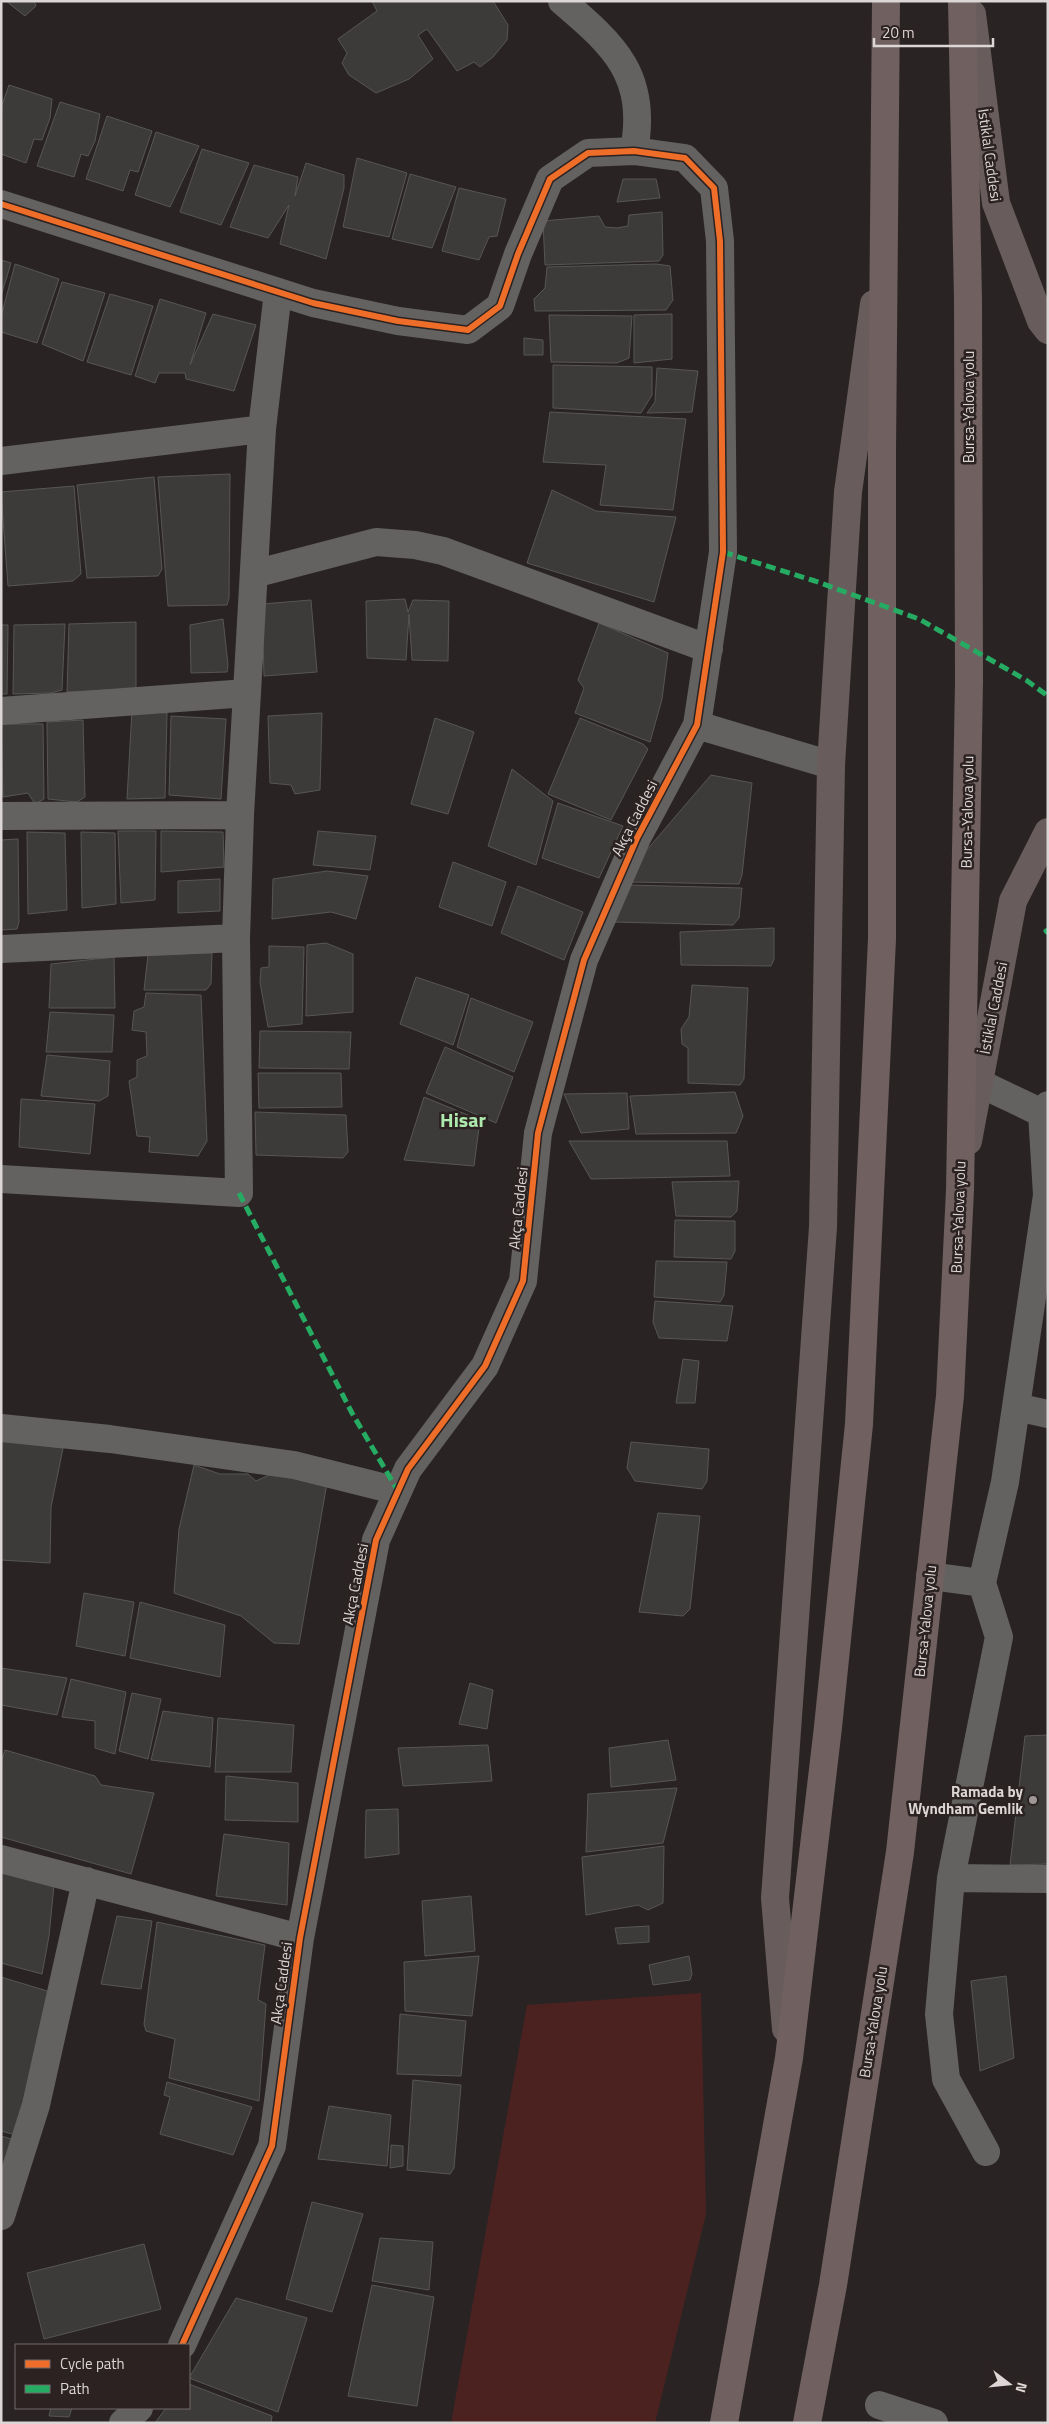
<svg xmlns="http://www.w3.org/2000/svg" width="1049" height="2424" font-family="'Titillium Web',sans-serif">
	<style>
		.green { fill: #4c2221 }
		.building { fill: #3c3b39; stroke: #575654 }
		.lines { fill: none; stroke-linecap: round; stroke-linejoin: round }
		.minor { stroke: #646161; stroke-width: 28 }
		.major { stroke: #685d5c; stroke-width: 28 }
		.highway { stroke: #706060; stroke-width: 28 }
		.quiet { stroke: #26ab63; stroke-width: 5; stroke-dasharray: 10 5; stroke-linecap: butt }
		.cycleway-casing { stroke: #2b2221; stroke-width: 9 }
		.cycleway { stroke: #ee6e29; stroke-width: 6 }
		.poi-dot { fill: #9d9897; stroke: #2b2221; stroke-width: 2 }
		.labels { text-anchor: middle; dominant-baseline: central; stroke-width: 5; stroke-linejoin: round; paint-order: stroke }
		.street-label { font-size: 15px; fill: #dcd6d6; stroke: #2b2221 }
		.poi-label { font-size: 15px; font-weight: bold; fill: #dcd6d6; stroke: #2b2221; text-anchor: end }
		.district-label { font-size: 20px; font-weight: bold; fill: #aee9ae; stroke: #2b2221 }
	</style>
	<rect width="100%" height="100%" fill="#292423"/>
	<!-- green -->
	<path class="green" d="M701,1993L706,2214L655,2423H451L527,2005Z"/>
	<!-- building -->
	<path class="building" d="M6,1H34L36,6L25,16Z
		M372,1H493L508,25L507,40L493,57L480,67L474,62L457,71L427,29L418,35L433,59L409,79L376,93L349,75L342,63L347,53L338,39L377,11Z
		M9,85L52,99L50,118L42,140L34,139L26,163L1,154V108Z
		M60,102L100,114L95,141L88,156L81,154L74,177L37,166Z
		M107,116L152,131L138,172L130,170L123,191L86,179Z
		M156,132L199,146L170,207L135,195Z
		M202,149L249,163L221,225L180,212Z
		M357,158L407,173L389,237L343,227Z
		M306,163L344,175V188L326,259L280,244L289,205L268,238L230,227L254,165L298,177L295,196Z
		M410,174L456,187L432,248L392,239Z
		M623,179H656L660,198L617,202Z
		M459,188L506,199L497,236L489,237L479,260L442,251Z
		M662,212L663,255L659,261L545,265L543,221L599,216L605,227L617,228L628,226L629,215Z
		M1,260L11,263L1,296Z
		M15,264L59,279L37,343L1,332V317Z
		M656,264L670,266L673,300L666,310L535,311L534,299L545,288L547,267Z
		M62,282L105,293L83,361L42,344Z
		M110,294L153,306L131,375L87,362Z
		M160,299L206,313L190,365L213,314L256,325L234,391L186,379L185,373H159L155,383L135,376Z
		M672,314V359L634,363V315Z
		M549,315L632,316L629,358L617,363L551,362Z
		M524,338L543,340V355H524Z
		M553,365L652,367V395L641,413L553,408Z
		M657,368L698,371L692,412L647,413L655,402Z
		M550,412L686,419L673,510L600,505L606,465L543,462Z
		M230,474L229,598L227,605L168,606L158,477Z
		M154,477L162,569L158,576L87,578L77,485Z
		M74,486L81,574L73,581L8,586L1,492Z
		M552,490L596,511L676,517L654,602L527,563Z
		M405,599L408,612L413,600L449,601L448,661L412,660L409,614L406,660L367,658L366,601Z
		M311,600L317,672L264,676L262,604Z
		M223,619L228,665L227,672L191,673L190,625Z
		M136,622V689L67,692L69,624Z
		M599,623L668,653L662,699L650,742L575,713L584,688L578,680Z
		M65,624L62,690L51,693L13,694L14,625Z
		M1,625H8L7,694H1Z
		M132,710L167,713L165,798L127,799Z
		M322,713L320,790L295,794L291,785L270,783L268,716Z
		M171,716L226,719L221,799L169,795Z
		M435,718L474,732L448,814L411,804Z
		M580,718L643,744L648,749L611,820L548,794Z
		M83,720L85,797L77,802L48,799L47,722Z
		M1,724H43L44,799L35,804L28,793L3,797Z
		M512,769L553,801L536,865L488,846Z
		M711,775L752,783L742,875L739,884L629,882L633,866Z
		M558,803L623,826L599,878L542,858Z
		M118,831H156L155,900L121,903Z
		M161,831L223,832L224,867L161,872Z
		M318,831L376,836L370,870L313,865Z
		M27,832L65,833L67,910L28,914Z
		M81,832L115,833L116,904L82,908Z
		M18,839L19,922L17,929L1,930V840Z
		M453,862L506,882L492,926L439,907Z
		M327,871L368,876L356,919L331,912L272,919L273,879Z
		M220,879V911L178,913V881Z
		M627,885L742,888L739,918L733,925L614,922Z
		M518,886L583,912L564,960L501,933Z
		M774,928V959L771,966L681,965L680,932Z
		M326,943L353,954V1012L306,1016L307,945Z
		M269,946L304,947L302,1024L268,1027L260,982L261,968L269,967Z
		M212,953L211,984L206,990H144L148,955Z
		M114,957L115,1008H49L51,964Z
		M416,977L469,995L453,1045L400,1024Z
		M692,985L748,988L744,1079L740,1085L688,1083V1048L682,1044L681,1029L689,1017Z
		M146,993L201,995L207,1141L198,1156L149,1152L150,1137L137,1136L129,1081L137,1077V1060L147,1056L146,1032L132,1030L134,1011L144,1007Z
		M471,998L533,1022L514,1072L457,1047Z
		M50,1012L114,1015L112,1052H46Z
		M260,1031L351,1032L349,1069L259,1068Z
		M445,1047L513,1077L496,1123L426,1093Z
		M47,1055L110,1061L108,1096L99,1101L41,1096Z
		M258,1073H341L342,1107L259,1108Z
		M735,1092L743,1116L736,1133L636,1134L630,1096Z
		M627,1093L629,1129L581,1133L564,1094Z
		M424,1097L480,1120L474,1166L404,1160Z
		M21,1099L95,1104L90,1154L19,1147Z
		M255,1112L346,1115L348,1152L343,1158L256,1155Z
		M569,1141H727L730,1176L591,1179Z
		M739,1181L737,1211L731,1217L676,1216L672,1182Z
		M675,1220L735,1221V1251L731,1259L674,1257Z
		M656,1261L727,1262L724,1295L720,1302L654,1297Z
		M655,1301L733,1306L727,1341L659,1338L653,1322Z
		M683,1359L699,1361L695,1403H676Z
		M1,1441L63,1448L51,1507L50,1563L1,1560Z
		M631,1442L709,1449L707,1481L702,1489L635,1481L627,1468Z
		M194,1465L220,1474H248L256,1481L269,1475L327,1483L299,1644L274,1643L241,1616L174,1593L179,1529Z
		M658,1513L700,1516L690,1609L683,1616L639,1612Z
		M84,1593L134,1602L125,1656L76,1646Z
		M140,1602L225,1625L220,1677L130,1658Z
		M1,1668L67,1678L57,1715L1,1705Z
		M71,1679L126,1692L115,1754L95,1748V1721L62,1717Z
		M470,1683L493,1690L487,1729L459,1724Z
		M132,1693L161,1699L148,1759L119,1751Z
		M163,1711L213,1718L210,1767L151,1760Z
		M218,1718L294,1725L291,1772H215Z
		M1048,1735V1864L1010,1865L1025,1736Z
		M668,1740L676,1780L611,1787L609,1748Z
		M488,1745L492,1781L403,1786L398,1748Z
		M5,1750L95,1776L101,1785L154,1793L131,1874L1,1837V1763Z
		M226,1776L298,1783V1822L225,1820Z
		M677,1788L663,1843L586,1852L588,1794Z
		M398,1809L399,1854L365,1858L366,1810Z
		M224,1834L289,1843L287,1905L216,1896Z
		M664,1846L663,1903L648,1910L638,1905L586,1915L582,1857Z
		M1,1870L54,1885L49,1936L42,1974L1,1963Z
		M471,1896L475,1951L425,1956L422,1901Z
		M117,1916L152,1921L141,1989L101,1984Z
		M157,1922L265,1945L258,2000L266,2004L259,2101L169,2078L175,2039L146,2031L144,2024Z
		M649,1926V1942L618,1944L615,1928Z
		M479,1956L472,2016L405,2011L404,1962Z
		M689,1956L692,1974L690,1980L653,1985L649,1965Z
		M1006,1976L1014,2058L980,2071L971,1981Z
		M1,1977L57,1994L19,2136L1,2131Z
		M400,2014L466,2021L461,2076L397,2074Z
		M413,2080L461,2085L454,2168L450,2174L407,2170Z
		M167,2082L252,2107L233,2155L160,2134L170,2097L164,2095Z
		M329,2106L391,2115L387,2166L318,2159Z
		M1,2136L18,2141L1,2200Z
		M391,2145L403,2146V2166L390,2168Z
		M312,2202L363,2214L332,2312L286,2299Z
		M380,2238L433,2242L429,2290L372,2281Z
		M144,2244L161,2309L44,2339L27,2273Z
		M372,2285L434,2297L417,2406L348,2396Z
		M236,2298L307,2318L278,2412L189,2378Z
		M189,2384L272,2416L271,2423H155L166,2408H189Z
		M51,2408H72L69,2417L49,2416Z"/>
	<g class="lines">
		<!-- minor -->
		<path class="minor" d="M562,1C615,46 648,76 634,151
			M1,204L313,303L398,321L468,330L500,306L518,254L550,179L588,153L634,151L685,158L714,188L720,241L723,552L697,725L637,838L584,960L538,1133L523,1281L485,1366L408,1469L376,1540L300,1938L272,2146L182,2345
			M1,461L262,429
			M254,574L376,542L415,545L443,551L709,649
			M1,711L247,693
			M697,725L831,765
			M1,816L240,815
			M1,949L236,938
			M965,1064L979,1083L1042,1113L1048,1105
			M1,1179L239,1193L236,938L240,815L262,429L278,292
			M1016,1407L1048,1414
			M1,1428L110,1439L294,1465L398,1491
			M930,1576L982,1583L999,1637L951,1878L1048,1879
			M982,1583L1005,1482L1047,1195L1042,1113
			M1,1859L300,1938
			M951,1878L939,2014L946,2079L986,2152
			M1,2216L36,2105L86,1881
			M879,2405L934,2423
			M123,2423L139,2408"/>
		<!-- major -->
		<path class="major" d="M972,14L996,203L1041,321L1048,330
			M968,1141L1013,901L1048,832
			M786,2029L775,1898L823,1227L831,765L848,492L874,304"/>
		<!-- highway -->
		<path class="highway" d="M724,2423L789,2058L828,1727L859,1424L882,939V452L886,1
			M807,2423L833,2285L900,1852L950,1396L960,1190L969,682L968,300L962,1"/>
		<!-- quiet -->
		<path class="quiet" d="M723,552L815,581L919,619L1026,680L1048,696
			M1048,930L1046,931L1048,933
			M239,1193L352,1413L398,1491"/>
		<defs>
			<path id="cycleway" d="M1,204L313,303L398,321L468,330L500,306L518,254L550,179L588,153L634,151L685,158L714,188L720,241L723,552L697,725L637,838L584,960L538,1133L523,1281L485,1366L408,1469L376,1540L300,1938L272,2146L182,2345"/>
		</defs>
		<!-- cycleway casing -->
		<use href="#cycleway" class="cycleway-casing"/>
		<!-- cycleway -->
		<use href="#cycleway" class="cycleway"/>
	</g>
	<!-- markers -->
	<circle class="poi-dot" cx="1033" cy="1800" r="5"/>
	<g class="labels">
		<!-- street labels -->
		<g class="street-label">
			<text transform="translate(990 155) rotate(82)">İstiklal Caddesi</text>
			<text transform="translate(968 407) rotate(-90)">Bursa-Yalova yolu</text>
			<text transform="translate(967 812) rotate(-89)">Bursa-Yalova yolu</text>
			<text transform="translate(634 818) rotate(-63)">Akça Caddesi</text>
			<text transform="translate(993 1008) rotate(-79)">İstiklal Caddesi</text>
			<text transform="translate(518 1208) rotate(-84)">Akça Caddesi</text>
			<text transform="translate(958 1217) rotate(-88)">Bursa-Yalova yolu</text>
			<text transform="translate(355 1584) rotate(-79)">Akça Caddesi</text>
			<text transform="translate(925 1621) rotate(-84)">Bursa-Yalova yolu</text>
			<text transform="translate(281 1983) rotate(-82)">Akça Caddesi</text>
			<text transform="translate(873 2022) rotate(-81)">Bursa-Yalova yolu</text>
		</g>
		<!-- poi labels -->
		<g class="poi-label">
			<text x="1023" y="1791">Ramada by<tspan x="1023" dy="17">Wyndham Gemlik</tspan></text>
		</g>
		<!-- district labels -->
		<g class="district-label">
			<text x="463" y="1119">Hisar</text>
		</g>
	</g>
	<!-- border -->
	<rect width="1049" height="2424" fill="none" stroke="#dcd6d6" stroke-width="5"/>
	<!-- legend -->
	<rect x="15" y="2344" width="175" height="65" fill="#2b2221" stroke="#726a69"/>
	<rect x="25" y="2360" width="25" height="8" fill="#ee6e29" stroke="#726a69"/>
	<text x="60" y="2369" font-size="15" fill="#dcd6d6">Cycle path</text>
	<rect x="25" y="2385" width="25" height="8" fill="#26ab63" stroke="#726a69"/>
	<text x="60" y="2394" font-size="15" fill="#dcd6d6">Path</text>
	<!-- north arrow -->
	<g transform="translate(1009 2384) rotate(106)" stroke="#2b2221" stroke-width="4" paint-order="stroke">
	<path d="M0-4L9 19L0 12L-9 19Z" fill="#dcd6d6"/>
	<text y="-8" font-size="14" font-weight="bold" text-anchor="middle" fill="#dcd6d6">N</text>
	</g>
	<!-- scale -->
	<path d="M874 38v8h119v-8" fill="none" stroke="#dcd6d6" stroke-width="2.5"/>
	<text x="882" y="38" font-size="15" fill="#dcd6d6" stroke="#2b2221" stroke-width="4" paint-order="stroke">20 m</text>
</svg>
